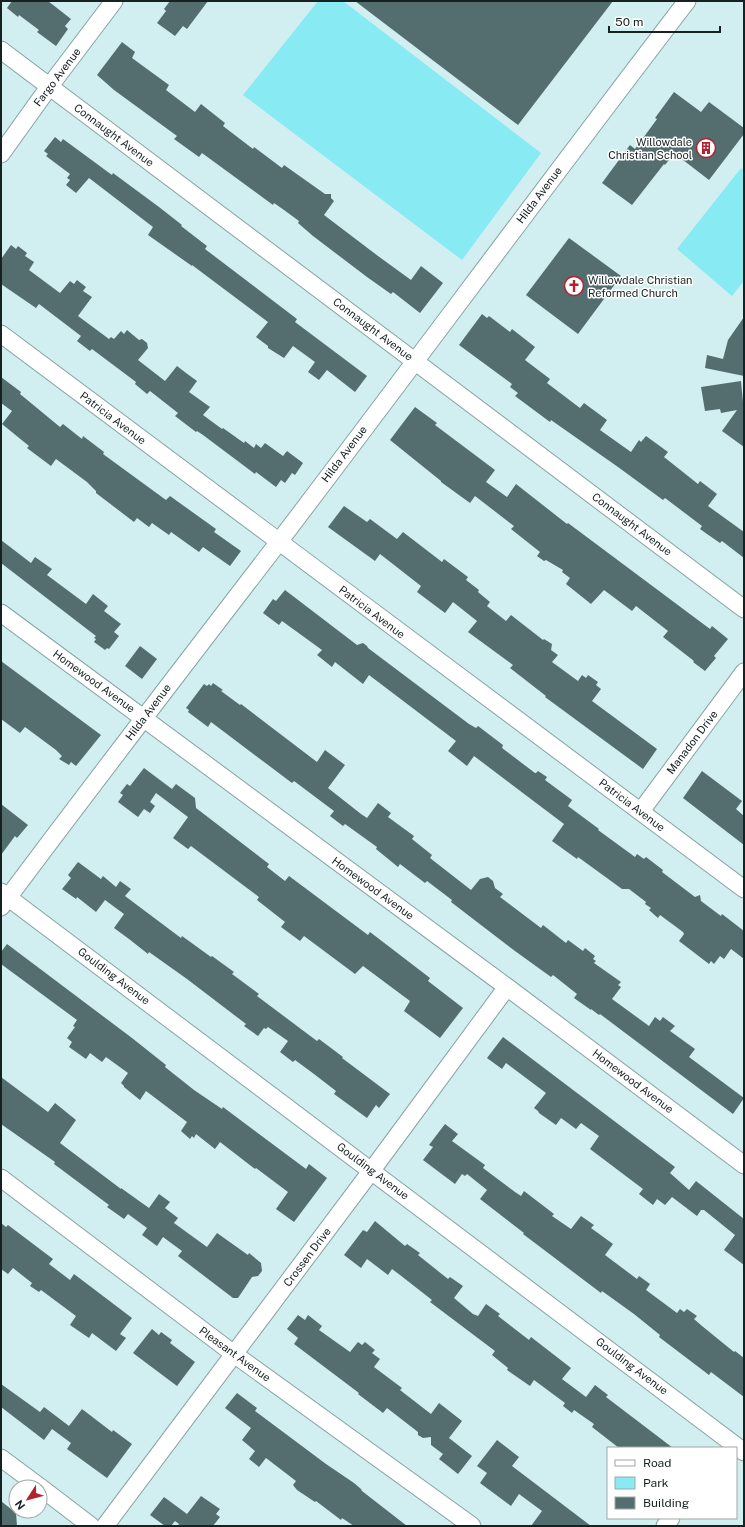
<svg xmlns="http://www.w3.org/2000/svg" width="745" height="1527" font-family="'Public Sans',sans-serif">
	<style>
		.green { fill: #88eaf3 }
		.building { fill: #546e70 }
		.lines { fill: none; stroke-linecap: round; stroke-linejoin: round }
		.minor-casing { stroke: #87a3a5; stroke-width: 19 }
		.minor { stroke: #fff; stroke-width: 17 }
		.labels { text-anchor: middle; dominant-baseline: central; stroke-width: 3; stroke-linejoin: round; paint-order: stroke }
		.street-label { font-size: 11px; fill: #162122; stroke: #fff }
		.poi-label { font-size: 11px; fill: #162122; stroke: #fff; text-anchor: end }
	</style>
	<rect width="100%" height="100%" fill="#d1eef0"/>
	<!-- green -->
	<path class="green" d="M318,1H343L541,153L462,260L243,95Z
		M741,168L744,171V281L732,296L677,249Z"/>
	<!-- building -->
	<path class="building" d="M12,1H48L71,19L65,26L68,29L56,46L37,32L39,30L19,15L18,17L7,8Z
		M170,1H208L187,29L183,26L175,36L157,23L166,11L164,9Z
		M355,1H613L518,125Z
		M122,42L135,52L132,58L169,85L166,90L195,112L201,104L225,123L223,126L253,149L254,147L282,168L284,165L325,194H331V198L334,201L324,215L378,256L411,280L421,266L443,283L420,313L393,292L391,294L367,277L313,236L298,223L299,221L284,210L274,203L273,205L202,153L199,157L174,139L177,136L114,90L97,75Z
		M674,92L701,112L709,102L744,128V134L709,180L674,153L665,165L664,164L632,205L602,183L630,145L635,149L657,119L655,118Z
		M55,137L61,142L63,139L112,175L113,173L159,207L182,225L181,226L207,246L205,249L297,319L295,322L367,376L355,392L327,370L319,380L308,372L315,362L293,346L284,358L268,348V346L256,337L268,322L192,265V266L148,235L153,227L89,178L76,193L66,185L70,180L67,178L70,174L46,156L48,154L44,151Z
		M569,238L621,276L578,334L526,295Z
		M11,245L16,249L18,246L27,253L25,256L34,262L29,270L60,293L70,281L74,284L77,280L86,287L83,291L92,297L78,316L109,339L111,337L114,339L121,331L124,334L127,330L139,340L142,339L147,343L148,348L138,360L165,381L177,366L186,373L197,381L189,392L210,407L203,415L222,429L223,428L244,443L245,441L254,448L256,444L261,448L265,443L283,456L287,451L303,463L295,475L292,473L285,483L281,480L276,487L256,472L255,474L203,435L197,431L196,432L175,416L178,413L150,391L147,394L135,384L136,382L92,349L90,351L77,341L81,336L39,304L36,308L1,284V259Z
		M482,314L487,318L489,316L510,332L512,329L535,347L525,360L550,379L547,383L580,408L584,403L607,420L600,430L631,452L639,440L641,442L646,436L668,452L664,457L698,484L700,481L717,494L708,506L744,532V558L722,541L720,543L707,534L700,529L702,526L665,498L663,500L618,467L551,420L550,422L515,396L518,393L510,387L512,384L459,345Z
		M744,317V376L705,368L707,355L723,359L728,340Z
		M1,377L21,392L20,394L60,427L63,424L82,439L83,436L104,452L103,454L166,500L170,496L216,529L214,532L241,551L230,566L203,547L199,552L171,532L169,535L152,523L149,527L137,518L134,522L96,493V491L87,482L56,459L51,466L27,448L29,446L2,424L12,411L1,403Z
		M741,381L743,402L744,401V447L722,431L737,410L721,413L720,409L705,411L701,387Z
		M415,407L437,423L435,425L495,470L486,482L507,497L516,484L567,524L568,523L710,629L712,626L728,639L714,656L716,658L705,671L693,662L694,661L663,637L668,631L636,606L632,611L604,590L591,604L566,584L570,578L562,572L563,570L546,560L544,561L537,556L540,552L511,529L514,526L475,496L470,503L441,482V481L390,440Z
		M344,506L367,522L370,519L397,539L403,532L442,562L444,559L468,577L466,580L479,590L478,592L490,602L487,606L506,621L511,615L543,640L544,639L552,644L551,650L558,655L552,662L578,681L582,675L586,678L588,675L598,682L596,685L601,689L592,701L657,749L643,769L545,697L546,696L510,668L513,665L468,632L477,621L453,602L445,613L417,592L421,586L380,554L375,561L328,527Z
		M1,540L31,563L35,557L52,569L47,575L86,604L93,594L108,606L104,611L121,624L114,632L119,636L109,649L107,648L105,650L94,642L96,639L94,638L96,636L1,563Z
		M285,590L357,645L363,643L367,646L368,648L469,724L476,728L478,726L503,745L502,748L535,773H536L538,771L547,777L545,780L572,800L568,806L599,829L598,830L635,857L637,854L644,859L646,857L663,870L662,872L695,897L700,895L701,901L721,916L722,914L744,931V959L731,949L724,959L720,956L714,964L711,961L709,964L679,941L684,934L683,932L660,915L658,918L649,910L651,908L645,904L646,902L629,889H622L578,857L577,859L552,841L564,824L474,756L467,766L448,751L456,741L369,675L363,684L335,662L332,667L317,655L322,650L282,621L279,625L263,613L273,599L276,601Z
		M140,646L157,659L142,679L125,666Z
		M1,661L101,735L76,766L71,762L69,765L59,759L62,756L56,750L25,727L20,733L1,719Z
		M213,683L223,690L221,691L240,705L241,704L317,762L325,750L345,765L328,788L361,814L367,818L378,803L391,813L388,817L414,836L412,839L432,855L430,858L471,890L480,879L488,877L493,881L495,888L503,894L500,897L541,928L543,925L566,943L568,940L583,951L585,948L595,956L593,959L596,961L594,963L621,982L618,985L621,987L612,999L649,1026L655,1017L660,1021L663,1017L675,1026L670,1031L695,1049L689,1057L744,1098L733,1114L600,1014L599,1015L591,1009V1010L574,998L577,994L553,975L551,977L515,951L451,902L452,900L427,881L425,883L400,864L398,867L376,849L377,847L345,824L343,826L330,816L334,811L294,781L292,783L211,722L208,727L188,712L189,710L186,708L204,684L207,686L209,684L211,686Z
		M144,768L172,789L176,784L195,798L196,808L269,864L267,867L285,881L289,876L368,935L370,932L430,978L428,981L463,1008L440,1038L404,1011L410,1001L363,966L355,974L304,936L300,941L281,927L285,922L257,900L259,897L191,846L188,849L173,838L188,817L156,793L150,802L155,806L150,813L144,809L138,817L118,802L123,795L120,793L127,784L130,786Z
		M702,771L742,801L736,809L744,816V845L683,798Z
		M1,804L28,825L17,838L15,836L1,855Z
		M78,862L101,879L103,876L116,887L120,881L131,889L125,896L181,938L182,936L211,957L212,956L234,972L232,974L259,994L257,996L317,1041L319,1039L343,1057L342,1058L390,1094L379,1108L376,1105L367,1118L334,1094L336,1091L314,1074L295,1060L293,1062L280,1052L288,1041L268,1027L266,1029L264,1028L258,1036L244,1026L246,1024L187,979L149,952L148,954L129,939L114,928L124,914L105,900L96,912L77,897L76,899L62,889L71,878L68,875Z
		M7,944L132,1038L166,1065L165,1067L194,1090L222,1109L223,1107L306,1169L309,1164L327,1178L294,1222L276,1209L288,1192L256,1168L255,1169L220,1142L215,1149L196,1134L194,1138L192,1136L190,1139L181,1131L187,1122L146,1091L140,1100L124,1087V1086L121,1083L128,1073L106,1057L102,1062L90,1053L86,1059L69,1047L72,1042L67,1038L75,1027L73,1026L77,1020L1,964V952Z
		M503,1037L675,1167L670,1173L689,1190L696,1181L744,1219V1265L724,1250L735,1235L704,1210H701L697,1216L672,1197L665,1205L657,1199L653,1205L639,1194L643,1189L590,1149L599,1136L581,1123L576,1129L561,1118L556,1125L539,1113L538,1111L534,1108L546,1093L506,1063L502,1069L487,1058Z
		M1,1077L48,1112L55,1103L76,1120L60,1143L121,1189V1188L149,1208L159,1194L170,1202L165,1208L178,1218L174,1223L207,1247L217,1233L248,1255L249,1253L261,1263L262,1271L258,1276L252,1277L238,1298H233L178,1256L182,1251L163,1237L157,1246L142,1235L147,1228L128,1214L124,1219L107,1207L109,1205L54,1164L55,1162L1,1124Z
		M445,1124L458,1134L452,1141L485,1165L483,1168L515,1192L521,1196L524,1191L554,1214L552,1216L571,1229L581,1216L594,1225L591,1228L613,1244L605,1255L637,1279L639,1276L650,1284L646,1290L677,1313L680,1309L684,1312L687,1309L697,1316L694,1319L702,1326L734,1352L735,1351L744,1358V1397L711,1372L709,1375L659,1337L660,1335L634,1314L602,1291L601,1293L523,1234L524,1233L480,1199L487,1190L467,1174L465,1176L462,1174L455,1184L423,1160L433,1147L429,1145Z
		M375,1221L405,1246L407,1244L420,1253L418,1255L448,1279L450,1277L463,1286L454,1298L473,1314L478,1316L486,1304L500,1314L498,1316L529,1340L531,1337L571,1368L562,1379L586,1397L595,1385L608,1395L606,1397L673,1448H619L592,1427L594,1424L574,1410L572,1413L563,1406L565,1403L534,1380L530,1386L507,1370L508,1368L492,1355L495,1351L430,1302L432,1300L400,1275L392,1269L388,1275L367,1259L361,1268L344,1255L363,1230L367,1232Z
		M1,1223L6,1227L8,1225L53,1259L49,1264L70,1280L74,1274L132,1318L120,1334L126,1338L116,1351L92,1333L89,1338L70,1325L76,1316L41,1290L39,1292L30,1286L32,1283L13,1268L8,1274L1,1269Z
		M298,1315L305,1320L308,1315L322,1326L319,1330L350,1352L358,1342L362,1345L365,1342L375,1350L372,1353L380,1359L374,1367L402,1388L400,1390L431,1414L439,1403L462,1421L449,1438L472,1456L458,1474L439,1459L443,1454L431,1445V1437L423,1438L418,1435V1432L387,1408L383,1413L358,1394L359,1393L294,1344L298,1338L287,1329Z
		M152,1329L159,1335L161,1332L172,1340L170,1343L195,1362L177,1386L133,1353Z
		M1,1384L40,1412L44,1407L69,1426L82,1409L112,1432L113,1430L132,1444L107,1478L67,1449L71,1443L52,1429L44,1440L1,1407Z
		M237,1393L257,1408L255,1411L326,1464L354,1483L361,1489L362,1491L407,1526H354L342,1518L341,1520L316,1501L315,1502L297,1490L293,1485L296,1481L266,1458L259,1467L249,1459L255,1451L242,1440L251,1428L225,1408Z
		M497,1440L519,1457L512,1466L591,1526H531L542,1511L519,1494L511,1506L480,1483L487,1473L477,1466Z
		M201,1496L220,1509L216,1514L220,1517L213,1526H178L179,1524L175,1521L171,1526H165L150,1515L164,1497L187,1514Z
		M1,1501L16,1513L17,1526H1Z"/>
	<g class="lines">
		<defs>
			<path id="minor" d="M1,50L744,609
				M1,154L49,87L114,1
				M1,334L744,889
				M1,613L507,987L744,1165
				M641,811L744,672
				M1,892L744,1452
				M1,907C92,785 185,664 278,543C415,363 549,181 687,1
				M1,1178L234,1354L472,1526
				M1,1458L40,1487
				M40,1487L91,1526
				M105,1526L372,1170L507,987
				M665,1526L671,1518"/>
		</defs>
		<!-- minor casing -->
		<use href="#minor" class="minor-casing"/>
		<!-- minor -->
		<use href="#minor" class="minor"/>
	</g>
	<!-- icons -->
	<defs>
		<symbol id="building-ring" viewBox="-11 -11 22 22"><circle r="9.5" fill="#fff" stroke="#b3222e" stroke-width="1.5"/><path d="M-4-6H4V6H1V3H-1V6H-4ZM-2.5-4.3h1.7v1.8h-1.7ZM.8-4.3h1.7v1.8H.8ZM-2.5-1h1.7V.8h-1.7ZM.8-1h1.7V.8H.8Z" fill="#b3222e"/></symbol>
		<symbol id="church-ring" viewBox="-11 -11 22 22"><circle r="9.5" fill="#fff" stroke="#b3222e" stroke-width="1.5"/><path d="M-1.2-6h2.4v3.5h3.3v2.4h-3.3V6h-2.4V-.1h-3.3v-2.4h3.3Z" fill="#b3222e"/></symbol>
	</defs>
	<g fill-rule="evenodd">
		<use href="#building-ring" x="695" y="137" width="22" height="22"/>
		<use href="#church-ring" x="563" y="275" width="22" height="22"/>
	</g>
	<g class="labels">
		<!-- street labels -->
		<g class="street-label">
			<text transform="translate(57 77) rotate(-53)">Fargo Avenue</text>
			<text transform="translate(114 135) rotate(37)">Connaught Avenue</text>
			<text transform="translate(539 195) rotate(-53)">Hilda Avenue</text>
			<text transform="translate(373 329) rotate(37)">Connaught Avenue</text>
			<text transform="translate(113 418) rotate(37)">Patricia Avenue</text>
			<text transform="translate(344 454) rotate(-53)">Hilda Avenue</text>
			<text transform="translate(632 524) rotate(37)">Connaught Avenue</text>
			<text transform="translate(372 612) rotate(37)">Patricia Avenue</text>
			<text transform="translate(94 681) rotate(36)">Homewood Avenue</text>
			<text transform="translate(148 712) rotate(-53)">Hilda Avenue</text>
			<text transform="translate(692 742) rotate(-53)">Manadon Drive</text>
			<text transform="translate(632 805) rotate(37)">Patricia Avenue</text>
			<text transform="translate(373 888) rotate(36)">Homewood Avenue</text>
			<text transform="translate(114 976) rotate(37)">Goulding Avenue</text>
			<text transform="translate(633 1081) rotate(37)">Homewood Avenue</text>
			<text transform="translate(373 1171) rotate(37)">Goulding Avenue</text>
			<text transform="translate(307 1257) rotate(-53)">Crossen Drive</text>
			<text transform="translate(235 1354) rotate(36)">Pleasant Avenue</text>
			<text transform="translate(632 1366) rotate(37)">Goulding Avenue</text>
		</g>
		<!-- poi labels -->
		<g class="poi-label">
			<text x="692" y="142">Willowdale<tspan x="692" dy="13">Christian School</tspan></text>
			<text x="588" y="280" text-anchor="start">Willowdale Christian<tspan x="588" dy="13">Reformed Church</tspan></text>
		</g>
	</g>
	<!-- border -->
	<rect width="745" height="1527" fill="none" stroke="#162122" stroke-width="4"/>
	<!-- legend -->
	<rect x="607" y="1447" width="130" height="72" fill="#ffffff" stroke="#a2a6a7"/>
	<rect x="615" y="1460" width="20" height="6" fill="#ffffff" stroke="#a2a6a7"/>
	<text x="643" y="1467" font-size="12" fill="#162122">Road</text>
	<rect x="615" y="1477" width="20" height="12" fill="#88eaf3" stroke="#a2a6a7"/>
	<text x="643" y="1487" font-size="12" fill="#162122">Park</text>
	<rect x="615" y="1497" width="20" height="12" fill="#546e70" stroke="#a2a6a7"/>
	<text x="643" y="1507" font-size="12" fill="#162122">Building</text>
	<!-- north arrow -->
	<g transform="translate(28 1499) rotate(234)"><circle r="19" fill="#ffffff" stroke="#a2a6a7"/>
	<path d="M0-3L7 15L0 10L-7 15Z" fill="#b3222e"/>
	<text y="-6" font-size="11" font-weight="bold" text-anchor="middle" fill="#162122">N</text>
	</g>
	<!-- scale -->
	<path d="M609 26v6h111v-6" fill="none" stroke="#162122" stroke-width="2"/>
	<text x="615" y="26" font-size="12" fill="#162122" stroke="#ffffff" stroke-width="3" paint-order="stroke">50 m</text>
</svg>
